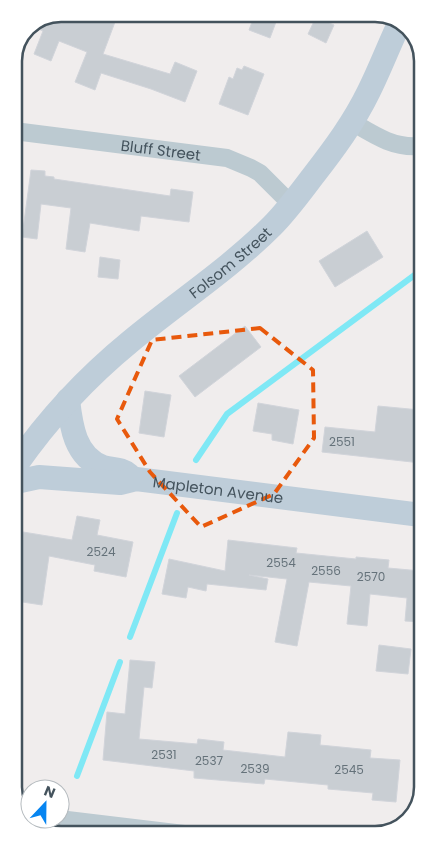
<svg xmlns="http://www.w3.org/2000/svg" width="436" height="849" font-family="Poppins,sans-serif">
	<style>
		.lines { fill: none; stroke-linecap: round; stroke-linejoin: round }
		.stream { stroke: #7fe8f5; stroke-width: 6 }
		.building { fill: #c9ced3; stroke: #d1d4da }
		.street { stroke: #bccad1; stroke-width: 18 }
		.secondary { stroke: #becdd9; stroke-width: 24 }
		.marked { fill: none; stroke: #e8590c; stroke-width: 4; stroke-dasharray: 10 6; stroke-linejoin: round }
		.labels { text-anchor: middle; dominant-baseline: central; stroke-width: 4; stroke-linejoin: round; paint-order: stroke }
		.number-label { font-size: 12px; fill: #65727a }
		.street-label { font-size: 15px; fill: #44535d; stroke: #fff }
		.rim { fill: none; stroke: #44535d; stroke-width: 2.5 }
	</style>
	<rect width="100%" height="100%" fill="#f0eded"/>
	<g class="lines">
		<!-- stream -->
		<path class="stream" d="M196,460L227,414L420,271
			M130,637L177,513
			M77,776L120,662"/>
	</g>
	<!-- building -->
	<path class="building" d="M62,14H93L115,22L103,54L170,74L175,62L197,71L185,102L151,89L101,73L95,90L75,82L87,52L59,41L51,61L34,54L43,31L32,26Z
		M255,14H279L270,38L249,30Z
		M316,17L334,25L326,43L308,34Z
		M244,66L264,74L248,115L219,104L229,77L233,79L237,68L242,70Z
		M31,170L45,171V176L54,177V179L170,196L171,189L193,192L189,222L141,216L139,231L90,223L85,252L66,249L71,208L41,204L37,239L22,237Z
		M367,231L383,257L335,287L319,261Z
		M100,257L120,260L118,279L98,277Z
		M245,326L261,347L195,397L179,376Z
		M145,391L171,395L164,437L139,433Z
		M258,403L299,410L293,444L272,440V434L253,431Z
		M378,406L420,410L421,463L322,452L325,427L375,432Z
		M77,516L100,520L97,535L133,542L126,577L94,571L95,565L49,556L42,605L16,601V576L23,532L72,540Z
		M228,540L297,548L296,553L356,559V557L389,560L388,568L421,571V622L405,621L407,598L370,594L367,626L347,624L351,586L309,582L297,646L275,642L287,579L249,575L268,579L266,590L207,584L206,591L188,587L186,598L162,594L169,559L225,571Z
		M379,645L411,649L408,674L376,671Z
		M130,660L155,662L152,688L144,687L139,739L197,744L198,739L224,742L223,750L285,757L288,732L321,735L320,745L371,750L370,758L400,760L396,802L372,800L373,793L328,789V785L265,779L264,784L194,778V771L103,760L107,712L125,714Z"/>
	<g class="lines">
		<!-- street -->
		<g class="street">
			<path d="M352,122C374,135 393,148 419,146"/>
			<path id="s1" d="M14,131L227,158L251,168L260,173L291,204"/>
			<path d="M24,814L30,815"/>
			<path d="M59,819L184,834"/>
		</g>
		<!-- secondary -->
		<g class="secondary">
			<path d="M68,400C71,426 75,457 103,467C113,470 121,468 129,475"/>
			<path id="s2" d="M16,465C48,419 87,377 131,341C178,302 229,269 272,226C287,211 300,193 313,176C334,149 354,122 369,91C380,69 389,45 400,22"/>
			<path id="s3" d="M16,482L39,477L120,483L136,479L421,515"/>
		</g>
	</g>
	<!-- marked area -->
	<path class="marked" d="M260,328L313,370L314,438L274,494L201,527L150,472L117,419L152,340Z"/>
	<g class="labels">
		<!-- number labels -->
		<g class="number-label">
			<text x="342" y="441">2551</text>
			<text x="101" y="551">2524</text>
			<text x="281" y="562">2554</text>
			<text x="326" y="570">2556</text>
			<text x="371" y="576">2570</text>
			<text x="164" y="754">2531</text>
			<text x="209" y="760">2537</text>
			<text x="255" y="768">2539</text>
			<text x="349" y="769">2545</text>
		</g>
		<!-- street labels -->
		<g class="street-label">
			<text stroke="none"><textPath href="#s1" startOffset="148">Bluff Street</textPath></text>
			<text stroke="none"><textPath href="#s2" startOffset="296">Folsom Street</textPath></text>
			<text stroke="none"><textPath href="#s3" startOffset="204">Mapleton Avenue</textPath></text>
		</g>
	</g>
	<!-- crop -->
	<path d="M0 0H436V849H0ZM61 22H375A39 39 0 0 1 414 61V787A39 39 0 0 1 375 826H61A39 39 0 0 1 22 787V61A39 39 0 0 1 61 22Z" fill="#fff" fill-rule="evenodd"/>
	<path class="rim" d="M61 22H375A39 39 0 0 1 414 61V787A39 39 0 0 1 375 826H61A39 39 0 0 1 22 787V61A39 39 0 0 1 61 22Z"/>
	<!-- north arrow -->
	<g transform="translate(45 804) rotate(22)"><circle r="24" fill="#ffffff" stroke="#b4babe"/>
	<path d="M0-4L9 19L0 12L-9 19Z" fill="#0685f1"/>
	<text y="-8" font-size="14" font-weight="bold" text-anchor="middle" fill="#44535d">N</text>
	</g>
</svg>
